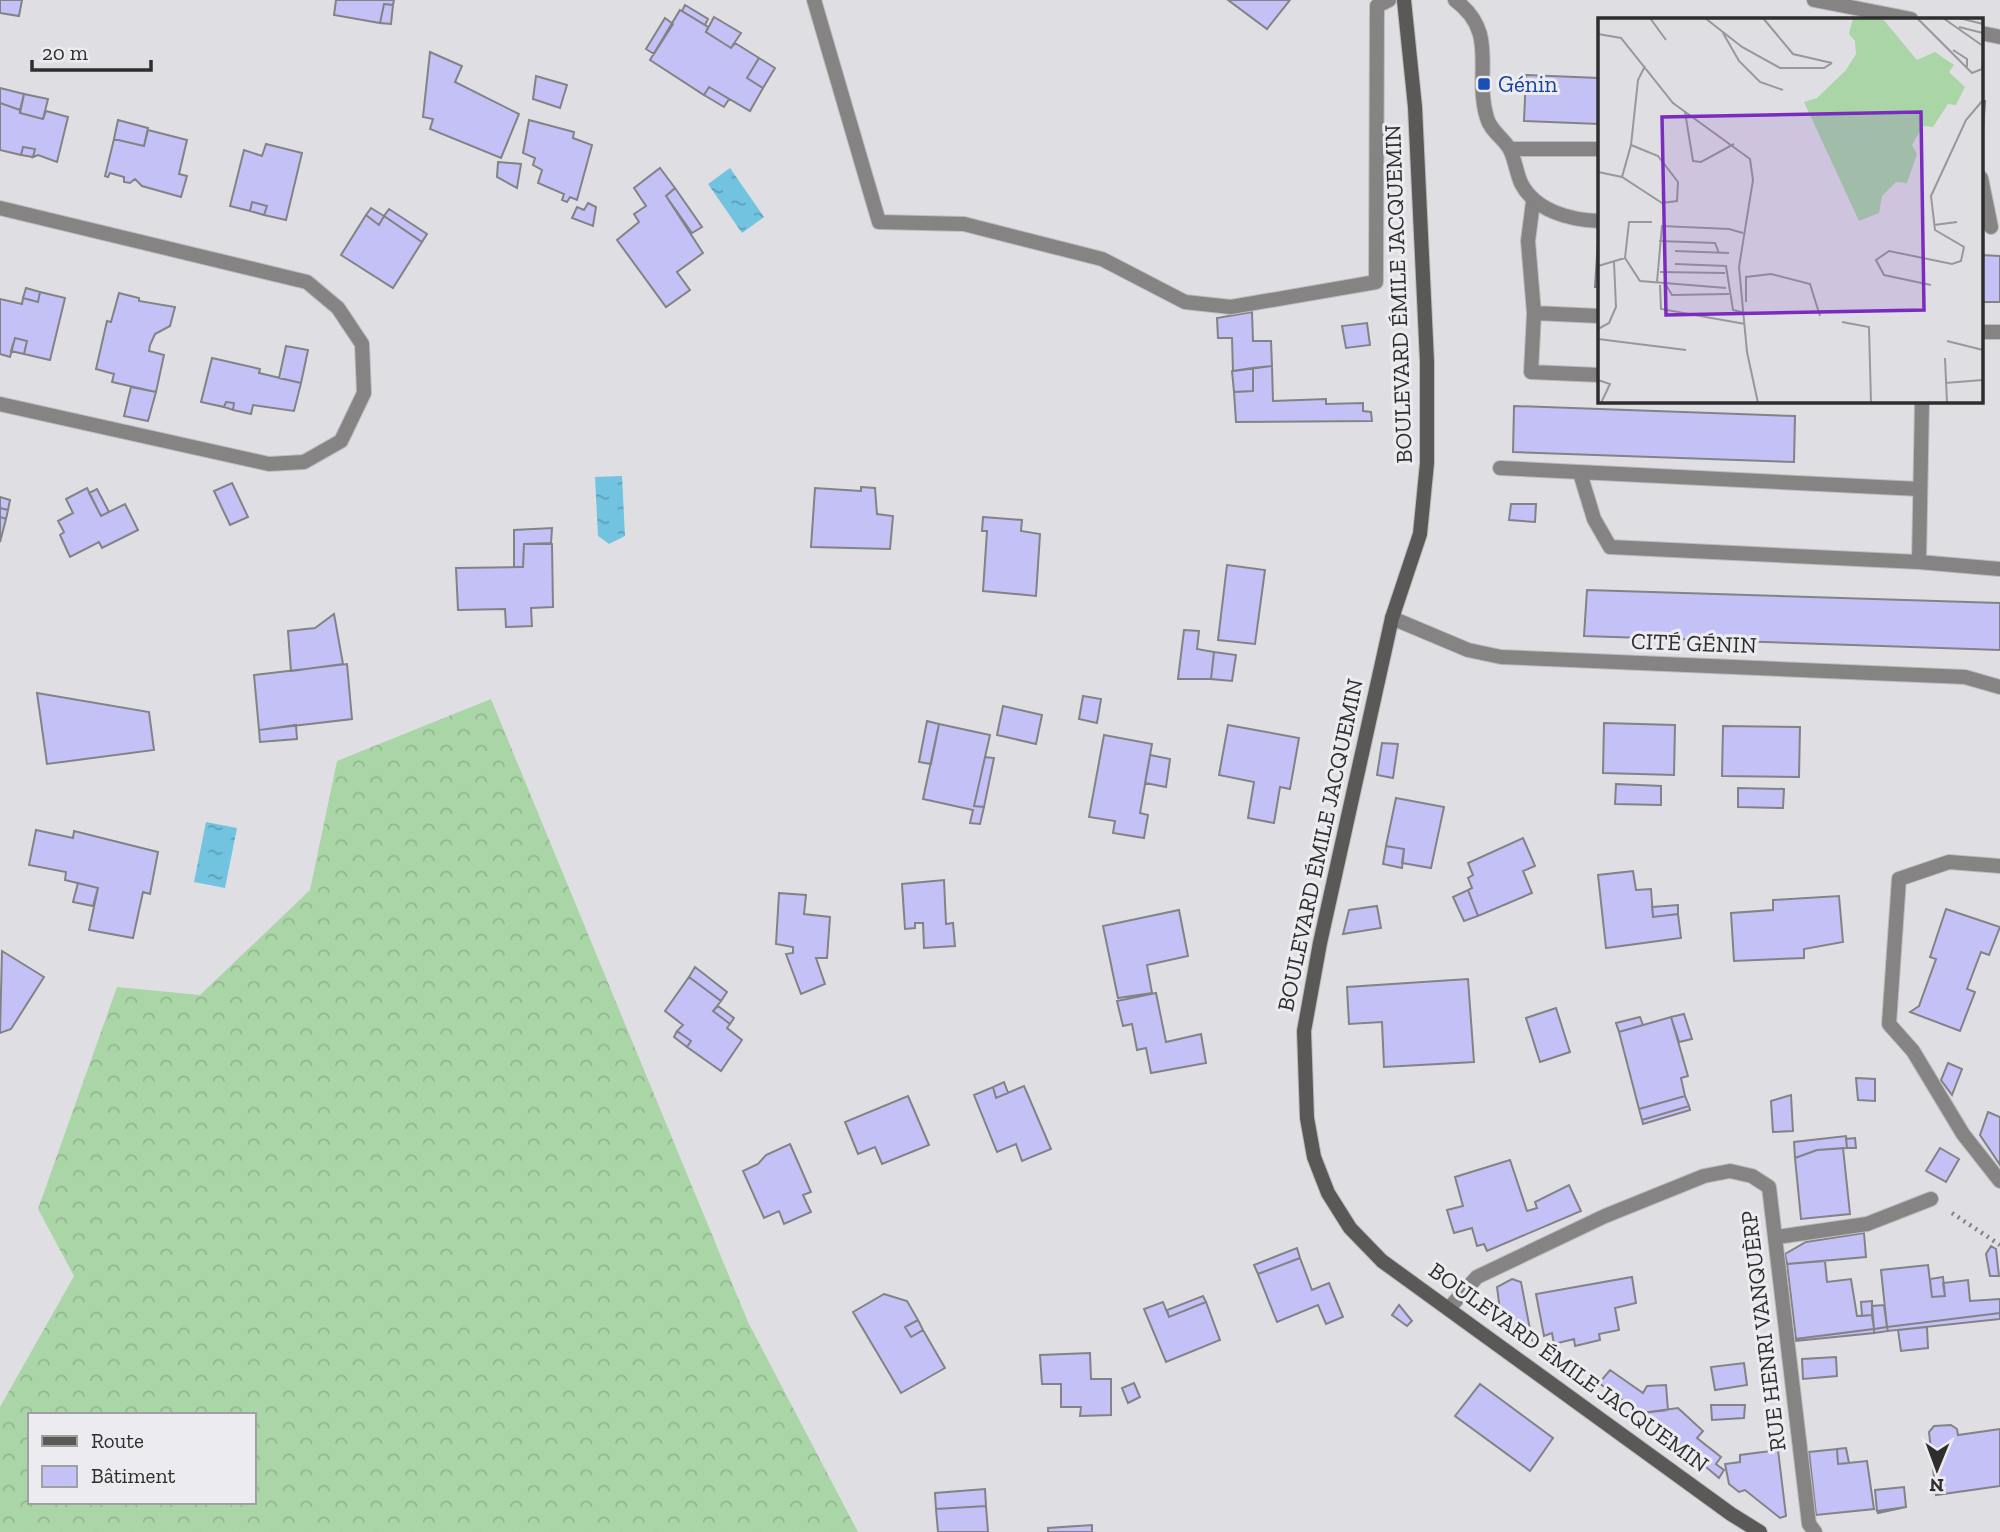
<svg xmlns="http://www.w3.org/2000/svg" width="2000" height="1532" font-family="'Zilla Slab',serif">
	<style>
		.forest { fill: url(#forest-crowns); fill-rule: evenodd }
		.water { fill: url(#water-ripples) }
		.building { fill: #c3c1f5; stroke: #838286; stroke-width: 2 }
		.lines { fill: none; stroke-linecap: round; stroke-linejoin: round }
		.service-casing { stroke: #bcbcbf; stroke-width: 16 }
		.minor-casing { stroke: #bcbcbf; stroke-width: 16 }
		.secondary-casing { stroke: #bcbcbf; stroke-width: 16 }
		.path { stroke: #808082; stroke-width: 4.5; stroke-dasharray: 2 5; stroke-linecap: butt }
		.service { stroke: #858383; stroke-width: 14 }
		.minor { stroke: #858383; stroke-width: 14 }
		.secondary { stroke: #5b5858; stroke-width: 14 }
		.transit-dot { fill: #1a4fb4; stroke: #ececf0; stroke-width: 2.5 }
		.labels { text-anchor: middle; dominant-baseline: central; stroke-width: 6; stroke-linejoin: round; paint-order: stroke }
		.transit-label { font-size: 23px; fill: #164399; stroke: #ececf0; text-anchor: start }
		.street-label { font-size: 23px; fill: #2e2e2f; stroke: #ececf0 }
		.inset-road { fill: none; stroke: #98989b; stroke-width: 2 }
		.view { fill: #7b2cbf; fill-opacity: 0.15; stroke: #7b2cbf; stroke-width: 3.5 }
		.inset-edge { fill: none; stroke: #2e2e2f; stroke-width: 3.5 }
	</style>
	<defs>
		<pattern id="forest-crowns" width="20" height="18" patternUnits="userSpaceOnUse" patternTransform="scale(1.75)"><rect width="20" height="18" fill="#aad5a7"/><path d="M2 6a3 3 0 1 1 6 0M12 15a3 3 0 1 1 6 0" fill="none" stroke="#93b790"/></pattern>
		<pattern id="water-ripples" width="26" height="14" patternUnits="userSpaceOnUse" patternTransform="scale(1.75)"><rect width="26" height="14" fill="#71c3e0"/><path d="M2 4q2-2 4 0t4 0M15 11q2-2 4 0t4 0" fill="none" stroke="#5d9fb6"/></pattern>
	</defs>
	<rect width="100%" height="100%" fill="#dfdfe3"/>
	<!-- forest -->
	<path class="forest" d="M491,699L748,1322L858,1532H0V1407L74,1276L38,1209L117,987L200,995L310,890L337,761ZM30,1415H254V1502H30Z"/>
	<!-- water -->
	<path class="water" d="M730,168L764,217L742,233L708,184Z
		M622,476L625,536L609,544L598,536L595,477Z
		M206,822L237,828L225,888L194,882Z"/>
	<!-- building -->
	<path class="building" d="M0,0H22L19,16L0,13Z
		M336,0H394L393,5L384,4L380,23L334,15Z
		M1228,0H1290L1267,29Z
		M384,4L393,5L391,24L380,23Z
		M685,5L708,19L705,25L682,11Z
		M680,10L708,27L706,32L731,48L735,43L759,58L747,78L763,88L750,111L709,87L704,95L650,60Z
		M714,17L741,33L731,48L706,32Z
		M665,18L673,24L654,54L646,49Z
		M430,52L462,66L455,82L519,114L501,158L430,129L433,119L423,117Z
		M759,58L775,68L763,88L747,78Z
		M1526,75L1599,78V124L1524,121Z
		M536,76L567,85L560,108L533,99Z
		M709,87L729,99L724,107L704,95Z
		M0,88L24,94L20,110L0,103Z
		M24,94L48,99L43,119L20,113Z
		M1981,101H1985L1983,131H1981Z
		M0,103L20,110V113L43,119L46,111L68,117L57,162L38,155L33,157L35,149L23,147L21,155L0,150Z
		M118,120L148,128L144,146L114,139Z
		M529,120L574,132L573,138L592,145L577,200L570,197L567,202L562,200L564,194L538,183L542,170L533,165L535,158L523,153Z
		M148,130L187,140L179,174L187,176L181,197L142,186L135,179L130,183L124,182V177L110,173L108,177L105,176L114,139L144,146Z
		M266,144L302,153L286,220L264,215L267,206L252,202L250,211L230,206L244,150L262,156Z
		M23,147L35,149L33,157L21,155Z
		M498,162L521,164L517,188L497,177Z
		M660,168L675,188L666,196L703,253L677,272L690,290L666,307L617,240L639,222L634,214L646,206L634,188Z
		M675,188L702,227L692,233L666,196Z
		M252,202L267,206L264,215L250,211Z
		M588,203L596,207L593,226L572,218L577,207L584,210Z
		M371,208L384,216L379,225L366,215Z
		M389,209L427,234L422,242L384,216Z
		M366,215L379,225L384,216L422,242L393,288L341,255Z
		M1598,241H1599V287H1595Z
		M1981,255L2000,256V302H1981Z
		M26,288L40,292L38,302L23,298Z
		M40,292L65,298L50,360L24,354L27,341L15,338L10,357L0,354V299L22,304L23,298L38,302Z
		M119,293L139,298V301L175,307L170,326L155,334L150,345L149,351L164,355L156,392L112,382L114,374L96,369L107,321L111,322Z
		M1252,312L1253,341H1271L1272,366L1233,371L1232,338H1218L1217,318Z
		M1367,323L1370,345L1346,348L1342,326Z
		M15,338L27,341L24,354L11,351Z
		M286,346L308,350L301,383L279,378Z
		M212,358L260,369L259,373L301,383L294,411L253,405L251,414L233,410L234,403L226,402L224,407L201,402Z
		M1272,366L1273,401L1326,399V404L1363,403V411L1371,412L1372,421L1236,422L1234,392L1253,391V368Z
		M1253,368V391L1234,392L1232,371Z
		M131,387L156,392L148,421L124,416Z
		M226,402L234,403L233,410L224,407Z
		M1514,406L1795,416L1794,462L1513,452Z
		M232,483L248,517L230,525L214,491Z
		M861,487L875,488L877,514L893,516L890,549L811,547L815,488L861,491Z
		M87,488L101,516L125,504L138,530L102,548L99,542L70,557L60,535L64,532L58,521L73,513L66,499Z
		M97,489L109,512L101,516L89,493Z
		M0,497L10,500L8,510L0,508Z
		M1511,504H1536L1535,522L1509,520Z
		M0,508L8,510L6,519L0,517Z
		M0,517L6,519L0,542Z
		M983,517L1022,520L1021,531L1040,534L1036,596L983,591L987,531H982Z
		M552,528L551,543L524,544L523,567H514V530Z
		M524,544H552L553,607L531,608L532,626L506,627L505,609L458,610L456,568L523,567Z
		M1227,565L1265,570L1255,644L1218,640Z
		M1587,590L2000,603V650L1584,636Z
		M334,614L343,664L291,671L288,631L315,628Z
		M1184,630L1199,631L1197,649L1214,652L1211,679H1178Z
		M1214,652L1236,655L1232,681L1211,679Z
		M347,664L352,719L259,730L254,675Z
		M37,693L149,712L154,750L47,764Z
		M1083,696L1101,699L1097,723L1079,719Z
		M1003,706L1042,715L1036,744L997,735Z
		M927,721L939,724L931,764L919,762Z
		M1604,723L1675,725L1674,775L1603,773Z
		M939,724L990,735L974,806L984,807L980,824L970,823L973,810L923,799Z
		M296,725L297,739L260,742L259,730Z
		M1228,725L1299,738L1290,789L1280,787L1274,823L1248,818L1254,782L1219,775Z
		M1723,726L1800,727L1799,777L1722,776Z
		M1104,735L1152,744L1140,813L1148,815L1144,838L1113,833L1115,821L1089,817Z
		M1382,743L1398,744L1393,778L1377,775Z
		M1150,755L1170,759L1166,787L1145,783Z
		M985,757L994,758L984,807L974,806Z
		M1616,784L1661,786V805L1615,804Z
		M1738,788L1784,789L1783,808L1738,807Z
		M1396,798L1444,807L1431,868L1402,863L1404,849L1386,846Z
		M36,830L73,838L74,831L158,852L150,894L143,892L133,938L89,930L98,888L65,880L66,872L29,865Z
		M1523,838L1535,866L1523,871L1532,893L1478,916L1468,890L1472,888L1468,878L1473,875L1468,863Z
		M1386,846L1404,849L1402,868L1383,864Z
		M1633,871L1636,890L1651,889L1653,917L1678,914L1681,938L1606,948L1598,875Z
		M944,880L946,924L953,923L955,946L924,948L923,923H915V928L905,929L902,884Z
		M78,883L98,888L93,906L73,902Z
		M1468,890L1478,916L1464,921L1453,897Z
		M779,893L806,895L804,914L830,917L827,958H816L825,984L801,994L786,954L793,953V947L776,944Z
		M1839,896L1843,942L1804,949V958L1734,961L1731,913L1773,910V900Z
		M1678,905V914L1653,917L1652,907Z
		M1377,906L1381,928L1343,934L1349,910Z
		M1946,909L2000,927L1989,955L1981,952L1967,989L1975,992L1960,1031L1910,1012L1919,1006L1936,959L1930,957Z
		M1179,910L1188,956L1147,965L1152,993L1118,998L1103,926Z
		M2,951L44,977L11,1029L0,1033Z
		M695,967L727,992L721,1001L689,977Z
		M689,977L721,1001L713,1011L730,1024L727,1028L742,1040L721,1071L687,1047L691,1041L677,1031L683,1025L665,1011Z
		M1468,979L1474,1062L1384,1067L1382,1022L1349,1024L1347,987Z
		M1156,993L1166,1042L1201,1034L1206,1063L1151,1073L1146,1048L1137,1050L1132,1024L1123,1026L1117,1001Z
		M718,1006L734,1018L730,1024L713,1011Z
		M1556,1008L1570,1052L1540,1062L1526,1018Z
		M1684,1014L1692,1039L1679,1042L1671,1017Z
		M1640,1017L1643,1025L1619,1032L1616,1023Z
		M1671,1017L1688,1076L1681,1078L1685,1096L1639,1109L1619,1032Z
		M677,1031L691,1041L687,1047L674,1037Z
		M1948,1063L1962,1069L1952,1095L1941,1080Z
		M1856,1078L1875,1079V1101L1858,1100Z
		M1004,1082L1008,1093L996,1098L993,1087Z
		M1024,1086L1051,1149L1022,1161L1016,1144L997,1152L974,1095L993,1087L996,1098Z
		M1791,1095L1793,1131L1773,1132L1771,1101Z
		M908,1096L929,1145L882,1164L875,1147L858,1154L845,1122Z
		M1685,1096L1689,1106L1642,1120L1639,1109Z
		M1689,1106L1690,1110L1643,1124L1642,1120Z
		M1988,1112L2000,1117V1165L1980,1135Z
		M1846,1136L1847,1148L1817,1150L1795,1158L1794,1142Z
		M1855,1138L1856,1148H1847L1846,1139Z
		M790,1144L811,1192L803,1195L811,1212L784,1224L779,1211L764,1218L743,1171L758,1164L766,1155Z
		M1843,1148L1850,1214L1801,1219L1795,1158L1817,1150Z
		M1940,1148L1959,1159L1946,1182L1926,1171Z
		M1510,1160L1527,1211L1537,1208L1535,1202L1569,1185L1581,1211L1487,1251L1484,1244L1477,1246L1472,1228L1454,1233L1447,1210L1463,1206L1455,1177Z
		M1864,1233L1866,1257L1787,1264L1785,1254L1806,1242Z
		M1991,1246L1996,1249L1999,1276H1990L1986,1254Z
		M1297,1248L1300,1258L1258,1274L1254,1265Z
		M1300,1258L1312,1290L1329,1283L1343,1317L1326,1324L1318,1305L1277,1322L1258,1274Z
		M1825,1261L1827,1282L1851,1279L1857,1316L1872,1315L1874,1329L1796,1339L1787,1264Z
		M1928,1265L1932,1297L1945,1296L1943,1283L1968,1280L1970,1301L2000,1299V1313L1887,1327L1881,1270Z
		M1632,1277L1636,1303L1615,1308L1619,1330L1599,1334L1600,1340L1575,1346L1574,1339L1554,1344L1552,1333L1544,1336L1536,1294Z
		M1943,1277L1945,1296L1932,1297L1930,1279Z
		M1512,1279L1521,1282L1532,1340L1501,1318L1497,1287Z
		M884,1294L907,1301L918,1320L905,1327L911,1337L923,1330L945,1368L901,1393L853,1312Z
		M1203,1296L1206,1302L1169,1317L1167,1310Z
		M1872,1301V1315L1862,1316L1861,1302Z
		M1163,1302L1169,1317L1206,1302L1220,1340L1166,1362L1144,1309Z
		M1399,1305L1412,1321L1407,1326L1392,1315Z
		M1884,1305L1887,1327L1874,1329L1872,1306Z
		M2000,1313V1319L1888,1331L1887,1327Z
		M918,1320L923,1330L911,1337L905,1327Z
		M1887,1327L1888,1331L1874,1333V1329Z
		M1927,1327L1928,1348L1901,1351L1898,1330Z
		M1874,1329V1333L1796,1341V1339Z
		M1090,1353L1091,1379H1111V1415L1080,1416L1081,1407H1061V1384H1042L1040,1355Z
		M1836,1357L1837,1376L1803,1379L1802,1359Z
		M1744,1363L1747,1385L1715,1390L1711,1367Z
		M1610,1370L1643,1393L1647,1386L1666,1385L1668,1410L1642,1413L1625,1402L1599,1383Z
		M1134,1383L1140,1397L1128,1403L1122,1388Z
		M1480,1384L1553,1438L1530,1471L1455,1416Z
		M1711,1405H1745L1744,1418L1712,1420Z
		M1678,1408L1703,1431L1697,1438L1721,1457L1716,1464L1724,1470L1719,1478L1642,1413Z
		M1951,1425L1957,1429L1958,1435L2000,1429V1486L1936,1495L1929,1432L1934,1426Z
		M1846,1448L1849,1463L1838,1464L1837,1449Z
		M1837,1449L1838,1464L1867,1461L1874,1509L1816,1515L1809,1452Z
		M1778,1450L1786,1516L1780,1518L1745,1490L1739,1492L1729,1484L1725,1464L1740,1462V1455Z
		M1904,1487L1906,1507L1877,1511L1875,1490Z
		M985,1489L986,1506L936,1509L935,1493Z
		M986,1506L988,1532H938L936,1509Z
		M1906,1507L1878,1513L1877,1511Z
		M1092,1525V1532H1048V1528Z"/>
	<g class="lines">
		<defs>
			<path id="service" d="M1533,202L1528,241L1534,313L1531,372L1599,375
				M0,208L307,282L338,308L362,344L364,393L341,441L304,462L269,464L0,404
				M1534,313L1599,316
				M1981,332H2000
				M1500,468L1919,489
				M1580,473L1594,519L1610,547L1919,562L2000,569
				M1919,562L1922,401
				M1392,618L1468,650L1501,657L1965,677L2000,687"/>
			<path id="minor" d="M814,0L879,222L964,224L1102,259L1185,302L1231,307L1376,282L1377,6L1389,0
				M1455,0C1500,33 1473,73 1487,118C1490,130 1503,138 1509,148C1515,158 1516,172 1521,183C1535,211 1570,220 1599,221
				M1814,0L1911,19
				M1981,33L2000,37
				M1510,149H1599
				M1981,178L1991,227
				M2000,866L1949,862L1899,879L1889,1024L1913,1051L1963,1134L2000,1181
				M1777,1237L1867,1224L1931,1199
				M1450,1307L1477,1277L1605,1216L1704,1176L1730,1171L1752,1176L1769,1187L1809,1524L1815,1532"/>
			<path id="secondary" d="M1404,0L1415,107L1427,362V463L1420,534L1392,618L1320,943L1304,1031L1307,1118L1314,1157L1328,1193L1350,1228L1382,1261L1731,1514L1760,1532"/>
		</defs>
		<!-- service casing -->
		<use href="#service" class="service-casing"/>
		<!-- minor casing -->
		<use href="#minor" class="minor-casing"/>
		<!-- secondary casing -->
		<use href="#secondary" class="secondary-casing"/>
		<!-- path -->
		<path class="path" d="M1952,1213L2000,1245"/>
		<!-- service -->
		<use href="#service" class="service"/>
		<!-- minor -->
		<use href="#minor" class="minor"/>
		<!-- secondary -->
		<use href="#secondary" class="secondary"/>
	</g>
	<!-- markers -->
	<rect class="transit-dot" x="1477" y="77" width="14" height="14" rx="3.5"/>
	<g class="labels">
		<!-- transit labels -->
		<g class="transit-label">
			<text x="1498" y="84">Génin</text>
		</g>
		<!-- street labels -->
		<g class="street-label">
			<text transform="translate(1398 294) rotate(-92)">BOULEVARD ÉMILE JACQUEMIN</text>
			<text transform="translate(1694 643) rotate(2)">CITÉ GÉNIN</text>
			<text transform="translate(1320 845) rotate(-78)">BOULEVARD ÉMILE JACQUEMIN</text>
			<text transform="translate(1763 1331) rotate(-97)">RUE HENRI VANQUÈRP</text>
			<text transform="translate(1569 1367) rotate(36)">BOULEVARD ÉMILE JACQUEMIN</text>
		</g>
	</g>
	<!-- overview -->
	<g transform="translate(1598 18)">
		<rect width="385" height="385" fill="#dfdfe3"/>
		<path d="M255,0H284L319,42L337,34L356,47L351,54L367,69L358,87L350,86L335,109L325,108L314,127L319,136L309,165L298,164L284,178L281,195L261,203L206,84L219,80L248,52L258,36L257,23L251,16Z" fill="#aad5a7"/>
		<path class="inset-road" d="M52,0L68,22M107,0L144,29L182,50H226L234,45M165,0L195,36L234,45M319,0L374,55L384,51L385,40M345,0L385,28M361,0L385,6M361,9L385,15M125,15L141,43L162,64L185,72M0,16L23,20L75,85L152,141L155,162L141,249L149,334L160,385M355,32L369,41V49M87,94L95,143L103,144L136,126M0,154L24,159L64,185L79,183L80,164L60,138L33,127M24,159L33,127L40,62L47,48M336,207L359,204M61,223L117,225L121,235M77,233L131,235M27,240L31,204H54M77,246L128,248L135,292L147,295M0,248L27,240L42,263L128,270M62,254L127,255M59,264L64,208L131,211L145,215M62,267L63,291L147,306M68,267L74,277L131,276M333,267L286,257L278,242L291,233L354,246L363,243L366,229L337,212L333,178L368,102L385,82M148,284V259L173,256L212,266L222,298M244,304L271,309L273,385M0,311L11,305L18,289L16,244M0,321L88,332M349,323L385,332M347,340L349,385M0,362L12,366L3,385M347,365L385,362"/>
		<path class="view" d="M323,94L326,292L68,297L64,99Z"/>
		<rect width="385" height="385" class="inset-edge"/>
	</g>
	<!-- legend -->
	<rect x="28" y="1413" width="228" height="91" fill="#ececf0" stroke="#a0a0a3" stroke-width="2"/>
	<rect x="42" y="1436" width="35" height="10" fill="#5b5858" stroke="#a0a0a3" stroke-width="2"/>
	<text x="91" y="1448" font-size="21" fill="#2e2e2f">Route</text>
	<rect x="42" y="1466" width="35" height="21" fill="#c3c1f5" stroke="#a0a0a3" stroke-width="2"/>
	<text x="91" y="1483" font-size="21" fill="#2e2e2f">Bâtiment</text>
	<!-- north arrow -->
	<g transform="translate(1937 1469) rotate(181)" stroke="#ececf0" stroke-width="5" paint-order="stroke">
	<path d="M0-5L12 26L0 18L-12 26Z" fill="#2e2e2f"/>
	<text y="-10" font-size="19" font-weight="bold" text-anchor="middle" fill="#2e2e2f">N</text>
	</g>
	<!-- scale -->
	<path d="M32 60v10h119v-10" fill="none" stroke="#2e2e2f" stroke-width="3.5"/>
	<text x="42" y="60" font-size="21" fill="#2e2e2f" stroke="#ececf0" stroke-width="5" paint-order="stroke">20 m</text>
</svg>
